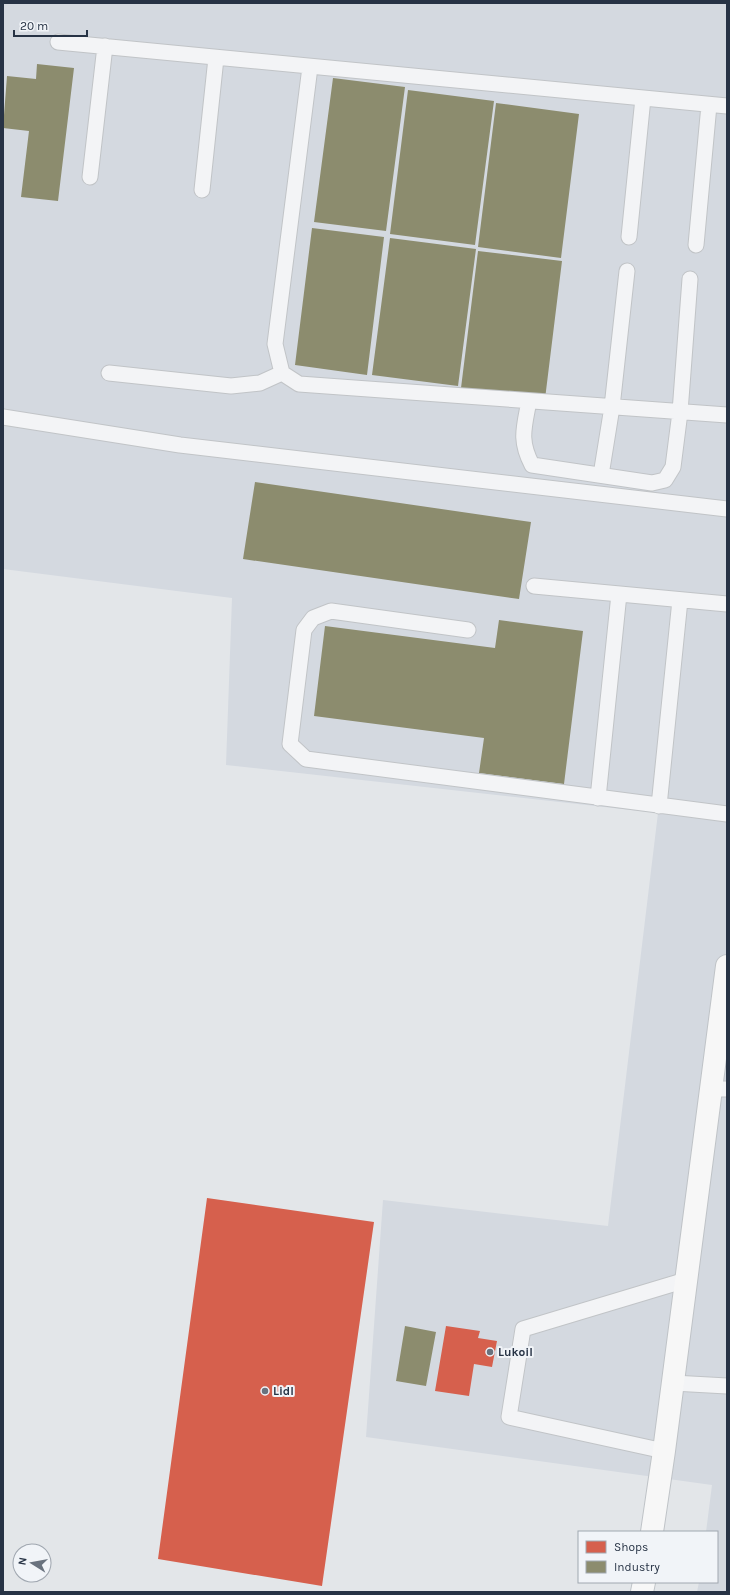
<svg xmlns="http://www.w3.org/2000/svg" width="730" height="1595" font-family="Karla,sans-serif">
	<style>
		.built { fill: #d4d9e0 }
		.shops { fill: #d6604d }
		.industry { fill: #8c8c6e }
		.lines { fill: none; stroke-linecap: round; stroke-linejoin: round }
		.lane-casing { stroke: #c1c4c7; stroke-width: 17 }
		.primary-casing { stroke: #bfc3c7; stroke-width: 24 }
		.lane { stroke: #f3f4f6; stroke-width: 15 }
		.primary { stroke: #f7f7f7; stroke-width: 22 }
		.poi-dot { fill: #69727e; stroke: #f1f4f8; stroke-width: 1.5 }
		.labels { text-anchor: middle; dominant-baseline: central; stroke-width: 4; stroke-linejoin: round; paint-order: stroke }
		.poi-label { font-size: 12px; font-weight: bold; fill: #273345; stroke: #f1f4f8; text-anchor: start }
	</style>
	<rect width="100%" height="100%" fill="#e3e6e9"/>
	<!-- built -->
	<path class="built" d="M3,3H727V1592H697L699,1582H717V1532H706L712,1485L366,1437L383,1200L608,1226L658,813L226,765L232,598L3,569Z"/>
	<!-- shops -->
	<path class="shops" d="M207,1198L374,1222L322,1586L158,1559Z
		M446,1326L480,1331L478,1338L497,1341L492,1367L474,1364L469,1396L435,1391Z"/>
	<!-- industry -->
	<path class="industry" d="M37,64L74,68L58,201L21,197L29,131L3,128L7,76L36,79Z
		M333,78L405,87L386,231L314,222Z
		M408,90L494,101L475,245L390,234Z
		M496,103L579,114L561,258L478,247Z
		M312,228L384,237L367,375L295,365Z
		M390,238L476,249L458,386L372,375Z
		M478,251L562,261L545,399L461,388Z
		M255,482L531,522L519,599L243,559Z
		M499,620L583,631L564,784L479,773L484,738L314,716L325,626L495,648Z
		M405,1326L436,1332L426,1386L396,1381Z"/>
	<g class="lines">
		<defs>
			<path id="lane" d="M58,42L727,106
				M310,67L275,344L282,373L299,384L727,415
				M90,177L105,46
				M202,190L216,58
				M629,237L643,98
				M696,245L709,105
				M109,373L231,386L260,383L282,373
				M529,401C524,428 519,440 532,465L652,483L665,480L673,467L680,412L690,279
				M3,417L180,445L727,509
				M601,475L612,407L627,271
				M534,586L727,604
				M468,630L331,611L313,618L304,630L290,744L306,759L727,814
				M598,798L619,594
				M659,806L680,600
				M712,1089H727
				M673,1383L727,1386
				M664,1451L509,1417L523,1329L686,1280"/>
			<path id="primary" d="M652,1532L664,1451L727,966
				M642,1592L644,1582"/>
		</defs>
		<!-- lane casing -->
		<use href="#lane" class="lane-casing"/>
		<!-- primary casing -->
		<use href="#primary" class="primary-casing"/>
		<!-- lane -->
		<use href="#lane" class="lane"/>
		<!-- primary -->
		<use href="#primary" class="primary"/>
	</g>
	<!-- markers -->
	<g class="poi-dot">
		<circle cx="490" cy="1352" r="4"/>
		<circle cx="265" cy="1391" r="4"/>
	</g>
	<g class="labels">
		<!-- poi labels -->
		<g class="poi-label">
			<text x="498" y="1352">Lukoil</text>
			<text x="273" y="1391">Lidl</text>
		</g>
	</g>
	<!-- border -->
	<rect width="730" height="1595" fill="none" stroke="#273345" stroke-width="8"/>
	<!-- legend -->
	<rect x="578" y="1531" width="140" height="52" fill="#f1f4f8" stroke="#a0a7b0"/>
	<rect x="586" y="1541" width="20" height="12" fill="#d6604d" stroke="#a0a7b0"/>
	<text x="614" y="1551" font-size="12" fill="#273345">Shops</text>
	<rect x="586" y="1561" width="20" height="12" fill="#8c8c6e" stroke="#a0a7b0"/>
	<text x="614" y="1571" font-size="12" fill="#273345">Industry</text>
	<!-- north arrow -->
	<g transform="translate(32 1563) rotate(281)"><circle r="19" fill="#f1f4f8" stroke="#a0a7b0"/>
	<path d="M0-3L7 15L0 10L-7 15Z" fill="#69727e"/>
	<text y="-6" font-size="11" font-weight="bold" text-anchor="middle" fill="#273345">N</text>
	</g>
	<!-- scale -->
	<path d="M14 30v6h73v-6" fill="none" stroke="#273345" stroke-width="2"/>
	<text x="20" y="30" font-size="12" fill="#273345" stroke="#f1f4f8" stroke-width="3" paint-order="stroke">20 m</text>
</svg>
